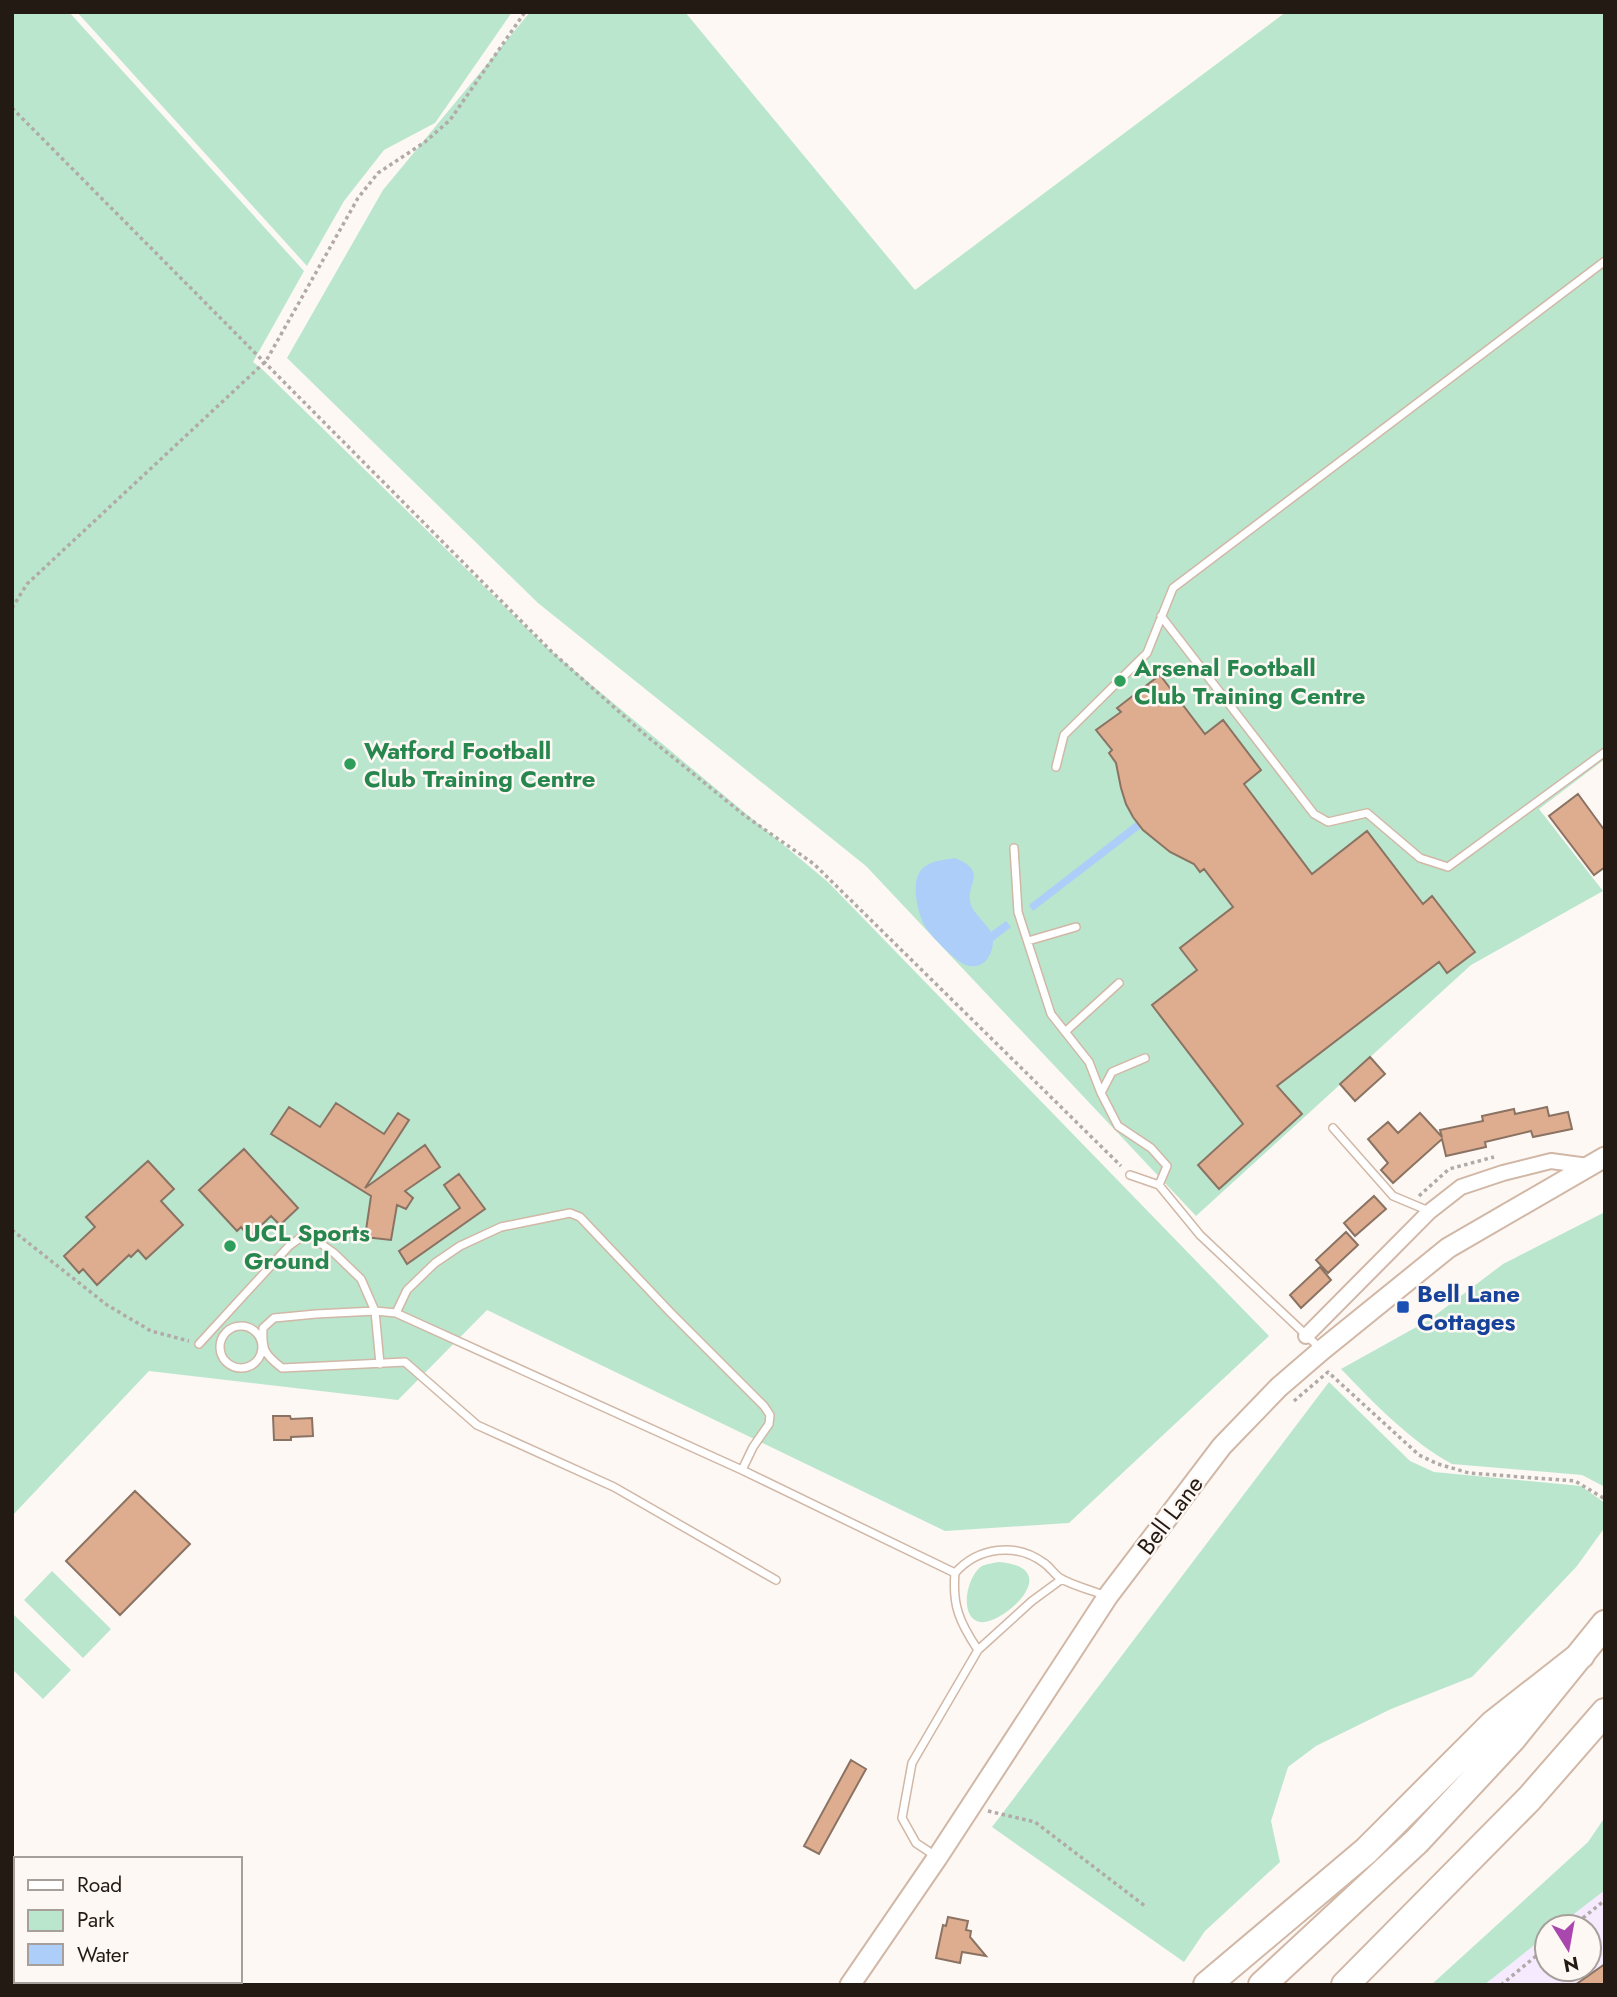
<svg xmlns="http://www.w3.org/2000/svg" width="1617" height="1997" font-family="Jost,sans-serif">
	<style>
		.commercial { fill: #f5eafe }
		.green { fill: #bae6ce }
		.water { fill: #accef8 }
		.building { fill: #dead8f; stroke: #8b7363; stroke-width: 2 }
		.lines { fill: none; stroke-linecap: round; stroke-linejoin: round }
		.lane-casing { stroke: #d1b7a6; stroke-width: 10 }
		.street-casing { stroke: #d1b7a6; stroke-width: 18 }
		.secondary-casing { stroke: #d1b7a6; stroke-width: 23 }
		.highway-casing { stroke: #d1b7a6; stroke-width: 30 }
		.path { stroke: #b1aaa6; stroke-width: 3.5; stroke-dasharray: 3.5 3.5; stroke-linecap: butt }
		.lane { stroke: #fff; stroke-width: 7 }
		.street { stroke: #fff; stroke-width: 14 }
		.secondary { stroke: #fff; stroke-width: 19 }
		.highway { stroke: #fff; stroke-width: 26 }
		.leisure-dot { fill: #2e9e5b; stroke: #fdf8f4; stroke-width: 2.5 }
		.transit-dot { fill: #1a4fb4; stroke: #fdf8f4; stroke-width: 2.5 }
		.labels { text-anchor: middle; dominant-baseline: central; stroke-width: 5; stroke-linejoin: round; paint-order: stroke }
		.leisure-label { font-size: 24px; font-weight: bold; fill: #27864d; stroke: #fdf8f4; text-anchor: start }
		.transit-label { font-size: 24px; font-weight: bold; fill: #164399; stroke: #fdf8f4; text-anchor: start }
		.street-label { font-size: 24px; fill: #241a14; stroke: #fdf8f4 }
	</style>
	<rect width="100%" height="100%" fill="#fdf8f4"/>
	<!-- commercial -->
	<path class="commercial" d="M1605,1890V1985H1484L1547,1935V1969H1589V1927H1557Z"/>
	<!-- green -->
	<path class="green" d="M12,12H69L304,271L253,362L263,370L545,646L828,882L1269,1336L1069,1523L945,1531L487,1310L398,1400L149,1371L12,1516Z
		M77,12H512L435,123L384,150L344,201L307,266Z
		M530,12H685L915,290L1286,12H1605V759L1539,809L1603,891L1471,965L1196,1216L866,866L538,603L287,358L383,190Z
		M1605,1212V1487L1582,1475L1452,1464C1410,1441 1375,1404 1341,1369L1429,1320L1503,1264Z
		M1329,1382L1410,1461L1434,1472L1581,1486L1605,1503V1527L1577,1566L1472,1677L1391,1709L1316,1746L1288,1767L1271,1821L1280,1862L1205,1931L1184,1962L992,1827Z
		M998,1562C1068,1567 1002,1626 980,1622C958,1618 967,1575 982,1566C986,1564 994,1563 998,1562Z
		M52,1571L111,1629L83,1658L24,1600Z
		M12,1613L71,1670L43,1699L12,1669Z
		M1605,1817V1890L1557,1927H1547V1935L1484,1985H1431L1588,1842Z"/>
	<!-- water -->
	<path class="water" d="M1136,822L1141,828L1033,911L1029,905Z
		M955,858C990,872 964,884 971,905C975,915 986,923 991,932L1006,921L1011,927L993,941C993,956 982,971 966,965C956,962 932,937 926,928C917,913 909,879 924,867C933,860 945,860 955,858Z"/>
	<!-- building -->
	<path class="building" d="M1160,675L1205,734L1223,720L1261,770L1244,784L1312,874L1367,831L1423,904L1432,896L1475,952L1447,973L1439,962L1277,1086L1302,1114L1219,1189L1198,1165L1243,1124L1152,1005L1197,970L1180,948L1233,907L1204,869L1200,872L1194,864L1170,852L1143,830L1133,817L1126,804L1121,788L1116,763L1109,753L1112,750L1096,730L1121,712L1117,708Z
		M1578,794L1605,831V867L1594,875L1549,816Z
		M1370,1057L1385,1074L1355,1101L1340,1084Z
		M336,1103L384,1134L398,1113L409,1120L365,1188L425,1145L440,1167L405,1191L413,1198L406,1209L397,1205L391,1240L365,1237L371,1196L271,1134L289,1107L320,1127Z
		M1547,1107L1549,1116L1568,1112L1572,1129L1533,1137L1531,1131L1485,1142L1486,1147L1446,1156L1442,1139L1393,1183L1381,1170L1388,1163L1368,1139L1388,1122L1398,1133L1420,1113L1442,1137L1440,1130L1483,1121L1482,1116L1514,1109L1515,1114Z
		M244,1149L298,1208L280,1225L271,1216L249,1237L241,1227L237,1231L199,1190Z
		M148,1161L174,1189L161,1201L183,1225L146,1259L138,1250L131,1257L129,1255L97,1285L83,1269L79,1273L64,1256L95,1227L86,1217Z
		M459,1174L485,1209L407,1264L399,1251L460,1208L444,1185Z
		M1374,1196L1386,1209L1355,1236L1344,1223Z
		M1346,1232L1358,1245L1328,1273L1316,1260Z
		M1320,1267L1331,1280L1301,1308L1290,1295Z
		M273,1416H290L291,1419L312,1418L313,1436L291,1437V1440H274Z
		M135,1491L190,1544L120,1615L66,1561Z
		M851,1760L866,1769L819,1854L804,1846Z
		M948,1917L968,1921L966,1930L971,1931L970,1937L986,1956L962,1952L960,1963L936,1958L943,1925L946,1926Z
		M1605,1964V1985H1575Z"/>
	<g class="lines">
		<defs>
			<path id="lane" d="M1161,616L1314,814L1328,822L1367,813L1420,858L1448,867L1605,752
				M1056,767L1064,735L1147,653L1173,588L1605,261
				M1014,848L1018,912L1051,1014L1089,1062L1101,1093
				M1028,941L1076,927
				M1065,1032L1119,983
				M1145,1058L1112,1072L1101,1093L1118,1126L1151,1148L1167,1166L1159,1185
				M1333,1128L1393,1196L1429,1211
				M1130,1175L1159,1185L1200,1235L1321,1349
				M396,1313L407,1290L435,1263L460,1246L501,1227L570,1213L580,1217L670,1312L764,1406L770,1415L769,1424L753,1447L742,1470
				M220 1347a21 21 0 1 1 42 0a21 21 0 1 1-42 0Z
				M199,1344L289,1246L300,1238H313L334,1253L361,1279L375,1311L380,1364
				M955,1573C978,1547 1016,1542 1044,1563C1050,1567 1054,1574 1060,1578C1073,1586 1092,1590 1106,1596
				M776,1580L614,1487L477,1425L405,1362L282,1368C264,1354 262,1350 263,1328L274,1318L316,1314L375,1311L396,1313L742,1470L955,1573C952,1606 960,1623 978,1650
				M937,1857L916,1843L902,1818L912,1763L978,1650L1032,1601L1062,1579"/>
			<path id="street" d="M1306,1336L1429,1212L1461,1187L1503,1173L1551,1161L1588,1166"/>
			<path id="secondary" d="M850,1985L937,1858L1108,1596L1222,1446L1279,1387L1322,1350L1448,1248L1605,1157"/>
			<path id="highway" d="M1207,1985L1366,1851L1493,1724L1581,1655
				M1262,1985L1417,1841L1512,1739L1605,1624
				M1345,1985L1529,1799L1605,1712"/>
		</defs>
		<!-- lane casing -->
		<use href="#lane" class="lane-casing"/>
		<!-- street casing -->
		<use href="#street" class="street-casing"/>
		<!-- secondary casing -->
		<use href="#secondary" class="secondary-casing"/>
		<!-- highway casing -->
		<use href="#highway" class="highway-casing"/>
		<!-- path -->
		<path class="path" d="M12,108L553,653L643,733L744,815L814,864L1121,1166
			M12,608L27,584L266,361L358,198L378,173L425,142L450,120L525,12
			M1419,1196L1449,1169L1494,1157
			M12,1230L107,1305L151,1331L189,1341
			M1294,1401L1328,1372L1419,1455L1438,1464L1469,1473L1575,1481L1605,1499
			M988,1811L1035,1822L1145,1906
			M1572,1927L1605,1900
			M1501,1985L1547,1947"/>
		<!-- lane -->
		<use href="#lane" class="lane"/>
		<!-- street -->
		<use href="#street" class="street"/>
		<!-- secondary -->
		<use href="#secondary" class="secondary"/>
		<!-- highway -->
		<use href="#highway" class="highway"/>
	</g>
	<!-- markers -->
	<g class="leisure-dot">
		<circle cx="1120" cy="681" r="7"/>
		<circle cx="350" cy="764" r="7"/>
		<circle cx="230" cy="1246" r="7"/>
	</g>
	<rect class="transit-dot" x="1396" y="1300" width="14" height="14" rx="3.5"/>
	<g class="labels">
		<!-- leisure labels -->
		<g class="leisure-label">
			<text x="1134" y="667">Arsenal Football<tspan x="1134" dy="28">Club Training Centre</tspan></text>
			<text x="364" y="750">Watford Football<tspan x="364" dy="28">Club Training Centre</tspan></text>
			<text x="244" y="1232">UCL Sports<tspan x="244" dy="28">Ground</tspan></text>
		</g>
		<!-- transit labels -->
		<g class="transit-label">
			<text x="1417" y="1293">Bell Lane<tspan x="1417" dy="28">Cottages</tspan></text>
		</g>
		<!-- street labels -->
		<g class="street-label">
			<text transform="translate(1170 1515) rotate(-53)">Bell Lane</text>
		</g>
	</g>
	<!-- border -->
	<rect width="1617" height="1997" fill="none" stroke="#241a14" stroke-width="28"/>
	<!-- legend -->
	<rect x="14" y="1857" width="228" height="126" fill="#fdf8f4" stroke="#a69f9a" stroke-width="2"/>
	<rect x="28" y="1880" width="35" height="10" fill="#ffffff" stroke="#a69f9a" stroke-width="2"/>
	<text x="77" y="1892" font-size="21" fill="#241a14">Road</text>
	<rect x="28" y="1910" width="35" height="21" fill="#bae6ce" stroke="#a69f9a" stroke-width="2"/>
	<text x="77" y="1927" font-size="21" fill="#241a14">Park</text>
	<rect x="28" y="1944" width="35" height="21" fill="#accef8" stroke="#a69f9a" stroke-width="2"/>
	<text x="77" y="1962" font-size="21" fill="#241a14">Water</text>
	<!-- north arrow -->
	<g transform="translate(1568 1948) rotate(169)"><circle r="33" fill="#fdf8f4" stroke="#a69f9a" stroke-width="2"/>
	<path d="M0-5L12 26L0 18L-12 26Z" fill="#aa47ae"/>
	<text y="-10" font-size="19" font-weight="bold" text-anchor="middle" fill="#241a14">N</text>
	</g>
</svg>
